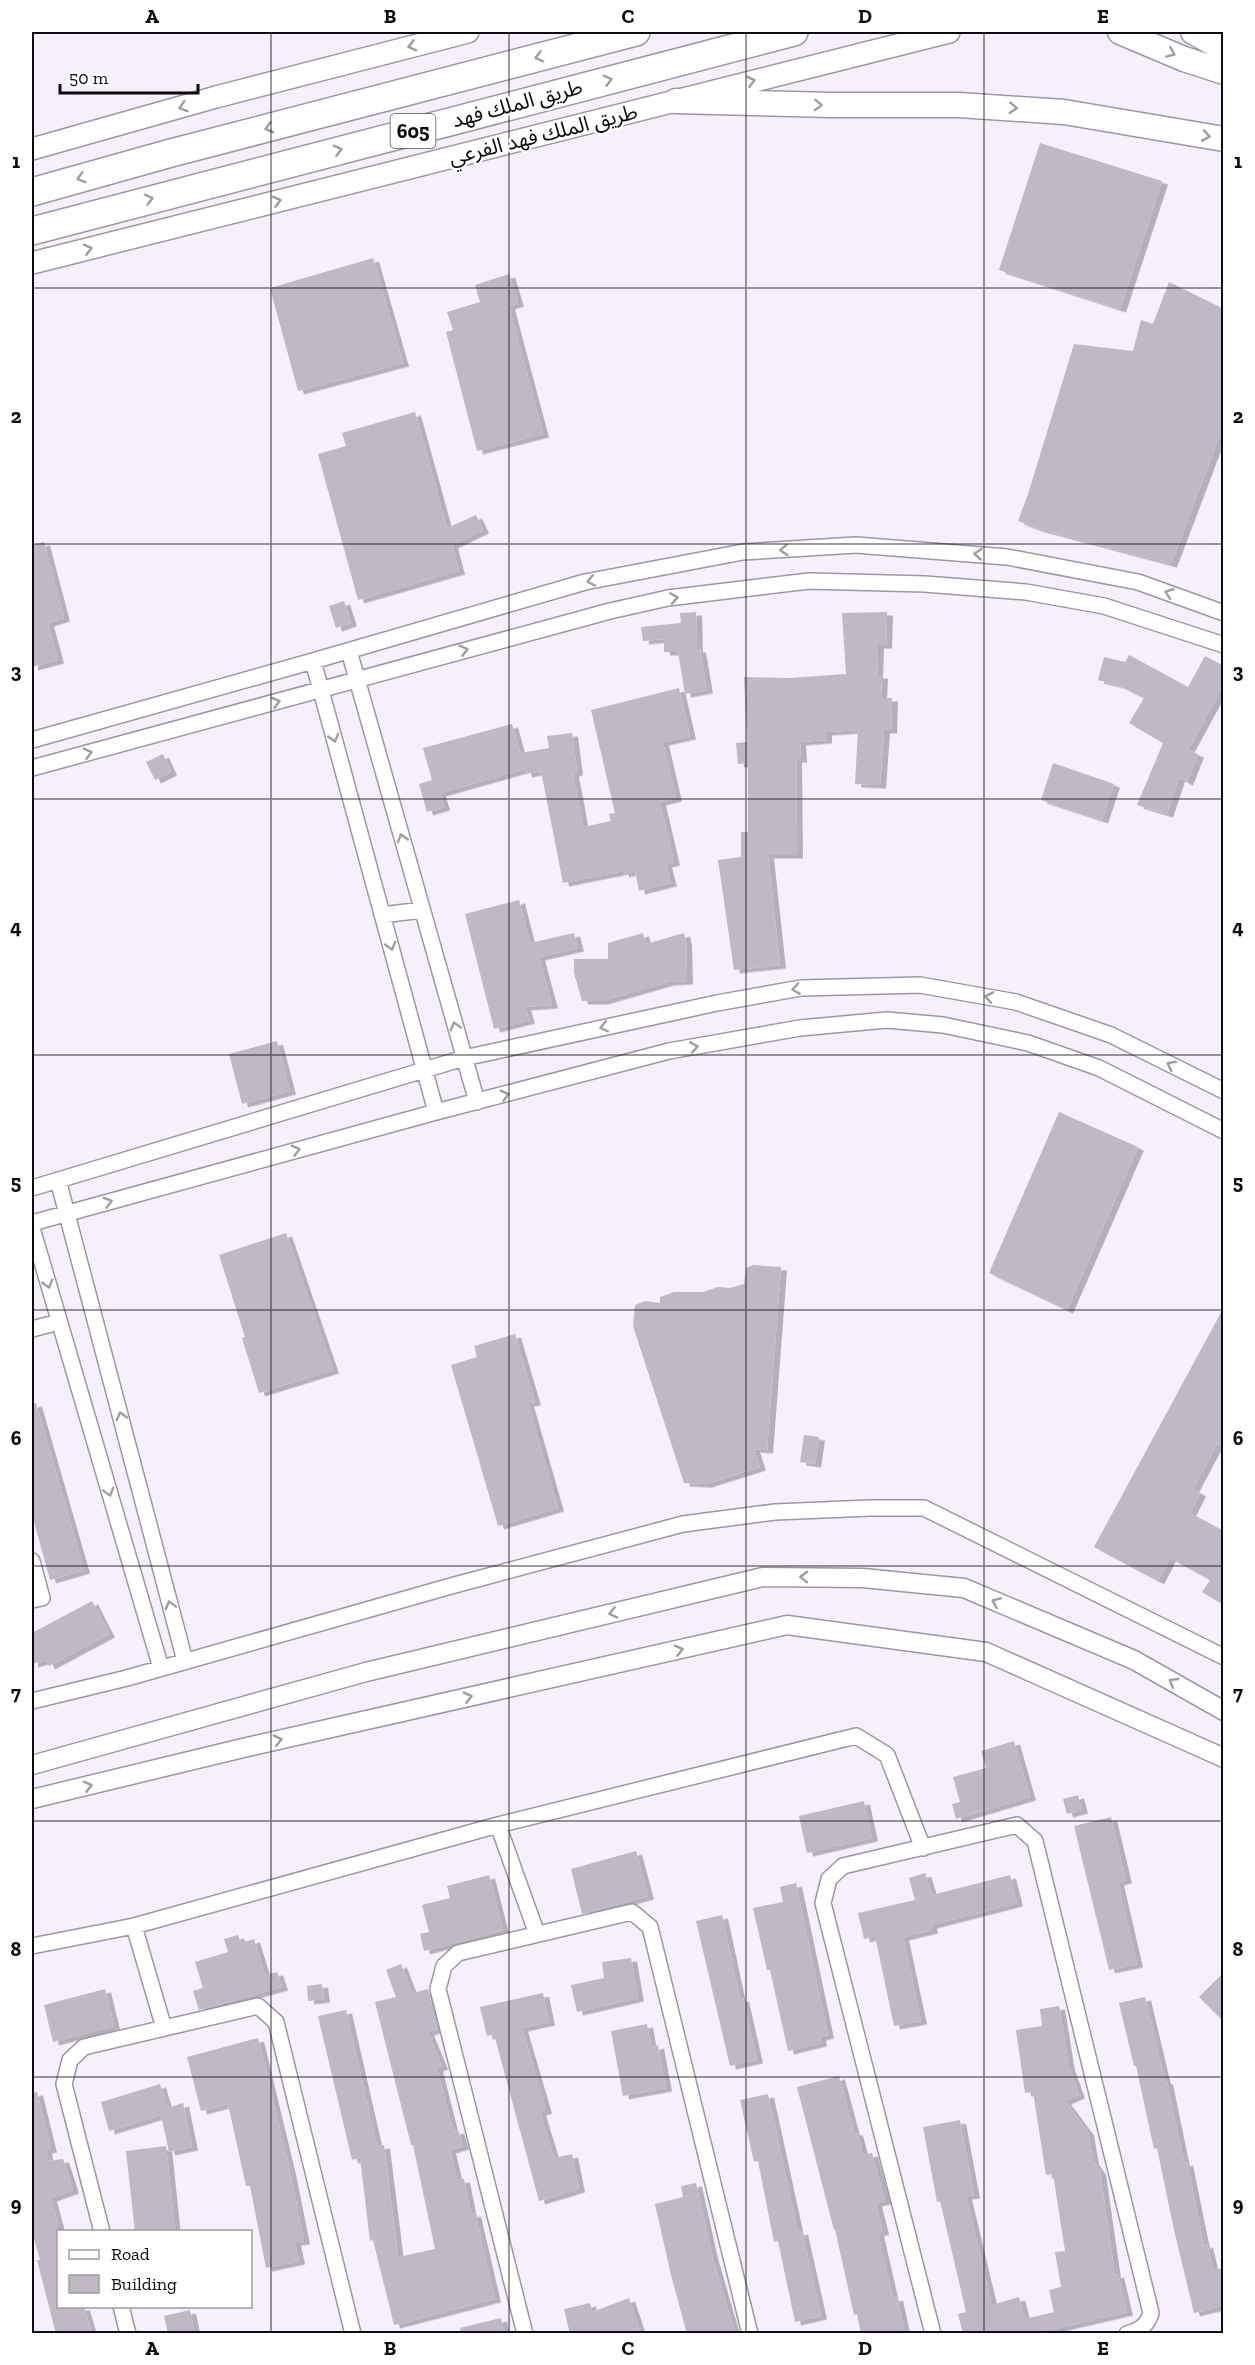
<svg xmlns="http://www.w3.org/2000/svg" width="1255" height="2365" font-family="'Zilla Slab','Noto Sans Arabic',serif">
	<style>
		.building { fill: #c0b8c5; filter: url(#shadow) }
		.lines { fill: none; stroke-linecap: round; stroke-linejoin: round }
		.minor-casing { stroke: #9e97a3; stroke-width: 18 }
		.tertiary-casing { stroke: #9e97a3; stroke-width: 21 }
		.secondary-casing { stroke: #9e97a3; stroke-width: 24 }
		.primary-casing { stroke: #9e97a3; stroke-width: 27 }
		.motorway-casing { stroke: #9e97a3; stroke-width: 30 }
		.minor { stroke: #fff; stroke-width: 15 }
		.tertiary { stroke: #fff; stroke-width: 18 }
		.secondary { stroke: #fff; stroke-width: 21 }
		.primary { stroke: #fff; stroke-width: 24 }
		.motorway { stroke: #fff; stroke-width: 27 }
		.oneway { stroke: #9f9d9f }
		.grid { fill: none; stroke: #0e0b0f; stroke-width: 1.5; stroke-opacity: 0.55 }
		.labels { text-anchor: middle; dominant-baseline: central; stroke-width: 5; stroke-linejoin: round; paint-order: stroke }
		.shield { fill: #fff; stroke: #565457; stroke-width: 1.5 }
		.shield-label { font-size: 20px; font-weight: bold; fill: #0e0b0f }
		.street-label { font-size: 21px; fill: #0e0b0f; stroke: #fff }
		.neatline { fill: none; stroke: #0e0b0f; stroke-width: 2 }
		.grid-label { font-size: 20px; text-anchor: middle; font-weight: bold; fill: #0e0b0f }
	</style>
	<defs>
		<filter id="shadow"><feDropShadow dx="6" dy="3.5" stdDeviation="0" flood-color="#0004"/></filter>
	</defs>
	<rect width="100%" height="100%" fill="#f6effc"/>
	<!-- building -->
	<path class="building" d="M1040,143L1162,181L1120,309L999,270Z
		M373,258L403,363L298,391L270,288Z
		M509,274L518,303L509,306L543,434L477,451L446,332L453,330L447,312L480,302L475,285Z
		M1169,282L1224,309V335L1218,349L1224,351V424L1171,564L1036,528L1018,521L1028,494L1074,344L1133,351L1141,320L1153,324Z
		M415,412L447,528L476,515L483,530L452,545L459,571L358,600L318,454L346,446L342,433Z
		M44,542L64,618L48,623L58,660L32,667V545Z
		M344,601L351,623L336,628L329,606Z
		M696,612L697,649H700L707,690L685,694L678,652H664V639L643,641L641,627L681,623L680,613Z
		M887,612L886,645H878L877,675H882L881,698H892L891,730H884L880,785L855,784L858,730L826,732V740L800,742L801,759H796L797,855H768L780,965L734,970L718,860L741,857V832H748V763L738,764L736,743L747,742L744,677L789,678L846,674L842,613Z
		M1129,655L1188,687L1205,656L1224,666V684L1188,750L1198,754L1187,782L1179,778L1167,814L1137,805L1163,743L1129,723L1144,698L1118,685L1098,680L1104,657L1125,662Z
		M679,688L690,736L663,742L676,798L660,802L674,862L666,864L671,883L639,891L635,871L623,874V871L563,883L541,771L526,774L525,769L440,793L444,807L427,812L419,784L432,780L423,748L512,724L520,753L549,748L547,736L572,733L577,772L573,773L583,827L611,821L609,814L615,813L591,710Z
		M163,754L171,772L155,780L146,762Z
		M1053,763L1114,784L1102,820L1041,800Z
		M519,900L530,943L574,933L578,948L539,957L552,1005L525,1007L529,1020L494,1029L465,914Z
		M643,933L646,944L684,933L686,942L687,981L668,982L602,1001H582L574,973V959H608V943Z
		M277,1041L290,1091L242,1104L229,1054Z
		M1059,1112L1138,1147L1067,1310L989,1273Z
		M286,1233L333,1370L259,1393L242,1338L245,1337L219,1255Z
		M753,1265L781,1267L767,1450L754,1449L760,1467L706,1484L684,1483L633,1326L635,1305L645,1301L660,1303V1297L674,1292H703L718,1287L730,1288L744,1284L746,1268Z
		M1224,1307V1445L1217,1444L1193,1489L1200,1493L1190,1513L1224,1531V1605L1202,1592L1210,1580L1170,1558L1158,1581L1094,1547Z
		M515,1334L535,1402L528,1403L558,1508L498,1526L451,1365L477,1357L474,1346Z
		M36,1403L84,1570L50,1580L32,1514V1404Z
		M804,1435L819,1437L815,1464L800,1462Z
		M92,1601L109,1634L49,1666L46,1660L32,1664V1633Z
		M1014,1741L1030,1797L956,1819L952,1804L960,1802L953,1777L986,1768L981,1751Z
		M1078,1795L1082,1810L1067,1814L1063,1799Z
		M864,1801L872,1838L807,1853L799,1816Z
		M1111,1817L1126,1880L1118,1882L1137,1964L1109,1970L1074,1826Z
		M636,1851L648,1896L582,1914L571,1869Z
		M925,1873L932,1895L1010,1875L1017,1903L931,1925L932,1930L903,1937L921,2021L894,2026L875,1936L864,1939L858,1913L915,1900L909,1878Z
		M489,1875L503,1930L424,1951L420,1934L429,1932L422,1905L450,1898L447,1886Z
		M796,1883L828,2035L820,2037L821,2043L788,2051L770,1970H767L753,1908L783,1902L780,1887Z
		M722,1915L740,1999L743,1998L757,2060L730,2066L696,1921Z
		M238,1935L241,1943L254,1939L265,1975L277,1972L282,1987L199,2010L193,1991L203,1988L195,1962L228,1952L224,1939Z
		M631,1958L638,1998L577,2012L571,1985L604,1978L602,1962Z
		M401,1964L412,1993L428,1989L437,2029L428,2032L442,2066L437,2068L453,2131L458,2130L463,2146L450,2150L457,2180L464,2179L471,2214L475,2213L495,2299L394,2325L373,2240L370,2241L360,2158L352,2160L318,2016L346,2010L377,2146L384,2145L398,2257L435,2249L413,2145H411L375,2002L396,1997L386,1970Z
		M1224,1972V2022L1199,1997Z
		M322,1984L324,1999L308,2001L307,1986Z
		M105,1989L114,2026L53,2042L44,2005Z
		M543,1993L549,2022L522,2028L546,2110L540,2112L554,2158L572,2154L579,2189L539,2201L494,2034L487,2036L480,2007Z
		M1145,1997L1165,2081H1167L1184,2163L1187,2162L1204,2245L1207,2244L1213,2270L1224,2268V2290L1218,2291L1222,2306L1194,2313L1174,2230L1157,2148L1154,2149L1136,2066H1134L1119,2003Z
		M1059,2006L1069,2067L1079,2095L1065,2101L1088,2132L1093,2161L1100,2171L1115,2275L1118,2274L1127,2312L1033,2334H963L958,2314L966,2312L940,2201L937,2202L923,2127L960,2120L974,2195L966,2196L992,2305L1019,2297L1025,2319L1054,2312L1049,2290L1061,2287L1055,2252L1065,2251L1053,2174L1046,2175L1033,2092L1025,2093L1016,2030L1042,2026L1040,2009Z
		M647,2024L651,2047L658,2045L666,2088L623,2096L611,2031Z
		M258,2038L290,2171L304,2241L295,2242L299,2261L266,2268L250,2186H246L228,2104L201,2111L187,2057Z
		M839,2076L854,2132H857L863,2155L872,2153L885,2201L876,2203L883,2231L878,2233L893,2298L897,2297L905,2334H861L857,2314L854,2315L835,2229L834,2230L797,2087Z
		M160,2084L167,2108L183,2103L192,2147L169,2152L161,2115L109,2131L101,2102Z
		M37,2092L51,2149L46,2150L48,2161L63,2159L73,2190L51,2198L58,2224V2307H84L92,2334H56L37,2260H40L32,2232V2093Z
		M768,2094L798,2232L802,2231L821,2316L795,2322L778,2241L774,2242L758,2161L754,2162L740,2100Z
		M166,2146L175,2232H135L126,2151Z
		M696,2183L712,2255L735,2334H687L671,2275L655,2204L683,2197L681,2186Z
		M629,2298L641,2334H570L564,2309L590,2303L592,2312Z
		M190,2310L195,2334H168L164,2316Z
		M501,2318L504,2334H461L460,2328Z"/>
	<g class="lines">
		<defs>
			<path id="minor" d="M349,651L477,1102
				M313,661L436,1112
				M32,740L313,661L585,582L743,552L856,545L1007,557L1138,582L1224,613
				M32,768L610,611L668,598L809,581L925,584L1026,592L1104,606L1224,645
				M382,915L422,910
				M58,1180L185,1661
				M32,1188L464,1058L717,1003L801,988L920,985L1016,1002L1111,1035L1224,1091
				M32,1223L436,1112L669,1051L800,1028L887,1020L943,1025L1028,1043L1099,1068L1224,1131
				M32,1228L161,1668
				M32,1329L59,1322
				M32,1561L42,1598L32,1600
				M32,1701L127,1678L451,1586L683,1524L775,1512L870,1508H924L1224,1657
				M498,1825L537,1934
				M134,1926L164,2028
				M32,1946L134,1926L498,1825L856,1736L887,1755L923,1848
				M102,2232L64,2084L70,2060L84,2047L258,2006L276,2022L353,2334
				M121,2306L128,2334
				M525,2334L438,1989L444,1966L458,1953L632,1912L650,1927L750,2334
				M933,2334L823,1903L829,1879L843,1866L1017,1825L1035,1841L1151,2313C1147,2326 1140,2330 1127,2334"/>
			<path id="tertiary" d="M32,1765L366,1672L763,1577L863,1578L964,1588L1134,1660L1224,1711
				M32,1799L243,1748L787,1625L986,1652L1224,1758"/>
			<path id="secondary" d="M32,149L216,97L468,32
				M32,263L949,32"/>
			<path id="primary" d="M1120,32L1184,59L1224,72
				M1193,32L1224,49
				M676,101L831,105H959L1064,112L1224,139"/>
			<path id="motorway" d="M32,192L171,153L636,32
				M32,231L794,32"/>
		</defs>
		<!-- minor casing -->
		<use href="#minor" class="minor-casing"/>
		<!-- tertiary casing -->
		<use href="#tertiary" class="tertiary-casing"/>
		<!-- secondary casing -->
		<use href="#secondary" class="secondary-casing"/>
		<!-- primary casing -->
		<use href="#primary" class="primary-casing"/>
		<!-- motorway casing -->
		<use href="#motorway" class="motorway-casing"/>
		<!-- minor -->
		<use href="#minor" class="minor"/>
		<!-- tertiary -->
		<use href="#tertiary" class="tertiary"/>
		<!-- secondary -->
		<use href="#secondary" class="secondary"/>
		<!-- primary -->
		<use href="#primary" class="primary"/>
		<!-- motorway -->
		<use href="#motorway" class="motorway"/>
	</g>
	<!-- one-way arrows -->
	<defs><path id="oneway-chevron" d="M-2-3.5L2.5 0L-2 3.5" fill="none" stroke-width="1.6" stroke-linecap="round" stroke-linejoin="round" transform="scale(1.5)"/></defs>
	<g class="oneway">
		<use href="#oneway-chevron" transform="translate(412 46) rotate(165)"/>
		<use href="#oneway-chevron" transform="translate(1171 53) rotate(23)"/>
		<use href="#oneway-chevron" transform="translate(539 57) rotate(165)"/>
		<use href="#oneway-chevron" transform="translate(608 80) rotate(-15)"/>
		<use href="#oneway-chevron" transform="translate(751 81) rotate(-14)"/>
		<use href="#oneway-chevron" transform="translate(818 105) rotate(2)"/>
		<use href="#oneway-chevron" transform="translate(183 107) rotate(164)"/>
		<use href="#oneway-chevron" transform="translate(1013 108) rotate(3)"/>
		<use href="#oneway-chevron" transform="translate(269 128) rotate(165)"/>
		<use href="#oneway-chevron" transform="translate(1206 136) rotate(10)"/>
		<use href="#oneway-chevron" transform="translate(338 150) rotate(-15)"/>
		<use href="#oneway-chevron" transform="translate(81 178) rotate(164)"/>
		<use href="#oneway-chevron" transform="translate(149 199) rotate(-15)"/>
		<use href="#oneway-chevron" transform="translate(277 201) rotate(-14)"/>
		<use href="#oneway-chevron" transform="translate(88 249) rotate(-14)"/>
		<use href="#oneway-chevron" transform="translate(784 550) rotate(177)"/>
		<use href="#oneway-chevron" transform="translate(978 554) rotate(-176)"/>
		<use href="#oneway-chevron" transform="translate(591 581) rotate(168)"/>
		<use href="#oneway-chevron" transform="translate(1169 593) rotate(-160)"/>
		<use href="#oneway-chevron" transform="translate(674 598) rotate(-9)"/>
		<use href="#oneway-chevron" transform="translate(464 650) rotate(-15)"/>
		<use href="#oneway-chevron" transform="translate(276 702) rotate(-15)"/>
		<use href="#oneway-chevron" transform="translate(334 738) rotate(75)"/>
		<use href="#oneway-chevron" transform="translate(88 753) rotate(-15)"/>
		<use href="#oneway-chevron" transform="translate(402 838) rotate(-106)"/>
		<use href="#oneway-chevron" transform="translate(391 946) rotate(75)"/>
		<use href="#oneway-chevron" transform="translate(796 989) rotate(172)"/>
		<use href="#oneway-chevron" transform="translate(989 997) rotate(-170)"/>
		<use href="#oneway-chevron" transform="translate(455 1026) rotate(-106)"/>
		<use href="#oneway-chevron" transform="translate(604 1027) rotate(168)"/>
		<use href="#oneway-chevron" transform="translate(694 1047) rotate(-10)"/>
		<use href="#oneway-chevron" transform="translate(1171 1065) rotate(-153)"/>
		<use href="#oneway-chevron" transform="translate(505 1095) rotate(-15)"/>
		<use href="#oneway-chevron" transform="translate(296 1150) rotate(-15)"/>
		<use href="#oneway-chevron" transform="translate(108 1202) rotate(-16)"/>
		<use href="#oneway-chevron" transform="translate(48 1284) rotate(74)"/>
		<use href="#oneway-chevron" transform="translate(121 1416) rotate(-105)"/>
		<use href="#oneway-chevron" transform="translate(109 1492) rotate(74)"/>
		<use href="#oneway-chevron" transform="translate(804 1577) rotate(-179)"/>
		<use href="#oneway-chevron" transform="translate(996 1602) rotate(-157)"/>
		<use href="#oneway-chevron" transform="translate(170 1605) rotate(-105)"/>
		<use href="#oneway-chevron" transform="translate(613 1613) rotate(167)"/>
		<use href="#oneway-chevron" transform="translate(679 1650) rotate(-13)"/>
		<use href="#oneway-chevron" transform="translate(1173 1682) rotate(-150)"/>
		<use href="#oneway-chevron" transform="translate(468 1697) rotate(-13)"/>
		<use href="#oneway-chevron" transform="translate(278 1740) rotate(-13)"/>
		<use href="#oneway-chevron" transform="translate(88 1786) rotate(-14)"/>
	</g>
	<!-- grid -->
	<path class="grid" d="M271,32V2334M509,32V2334M746,32V2334M984,32V2334M32,288H1224M32,544H1224M32,799H1224M32,1055H1224M32,1310H1224M32,1566H1224M32,1821H1224M32,2077H1224"/>
	<g class="labels">
		<!-- shield labels -->
		<rect class="shield" x="390.5" y="114" width="45" height="34" rx="4.5"/>
		<g class="shield-label">
			<text x="413" y="131">605</text>
		</g>
		<!-- street labels -->
		<g class="street-label">
			<text transform="translate(517 103) rotate(-15)">طريق الملك فهد</text>
			<text transform="translate(543 134) rotate(-14)">طريق الملك فهد الفرعي</text>
		</g>
	</g>
	<!-- border -->
	<rect width="1255" height="2365" fill="none" stroke="#ffffff" stroke-width="66"/>
	<!-- legend -->
	<rect x="57" y="2230" width="195" height="78" fill="#ffffff" stroke="#9f9d9f" stroke-width="1.5"/>
	<rect x="69" y="2250" width="30" height="9" fill="#ffffff" stroke="#9f9d9f" stroke-width="1.5"/>
	<text x="111" y="2260" font-size="18" fill="#0e0b0f">Road</text>
	<rect x="69" y="2275" width="30" height="18" fill="#c0b8c5" stroke="#9f9d9f" stroke-width="1.5"/>
	<text x="111" y="2290" font-size="18" fill="#0e0b0f">Building</text>
	<!-- scale -->
	<path d="M60 84v9h138v-9" fill="none" stroke="#0e0b0f" stroke-width="3"/>
	<text x="69" y="84" font-size="18" fill="#0e0b0f" stroke="#ffffff" stroke-width="4.5" paint-order="stroke">50 m</text>
	<rect x="33" y="33" width="1189" height="2299" class="neatline"/>
	<g class="grid-label">
		<text x="152" y="23">A</text>
		<text x="390" y="23">B</text>
		<text x="628" y="23">C</text>
		<text x="865" y="23">D</text>
		<text x="1103" y="23">E</text>
		<text x="16" y="168">1</text>
		<text x="1238" y="168">1</text>
		<text x="16" y="423">2</text>
		<text x="1238" y="423">2</text>
		<text x="16" y="678">3</text>
		<text x="1238" y="678">3</text>
		<text x="16" y="934">4</text>
		<text x="1238" y="934">4</text>
		<text x="16" y="1189">5</text>
		<text x="1238" y="1189">5</text>
		<text x="16" y="1445">6</text>
		<text x="1238" y="1445">6</text>
		<text x="16" y="1700">7</text>
		<text x="1238" y="1700">7</text>
		<text x="16" y="1956">8</text>
		<text x="1238" y="1956">8</text>
		<text x="16" y="2211">9</text>
		<text x="1238" y="2211">9</text>
		<text x="152" y="2355">A</text>
		<text x="390" y="2355">B</text>
		<text x="628" y="2355">C</text>
		<text x="865" y="2355">D</text>
		<text x="1103" y="2355">E</text>
	</g>
</svg>
